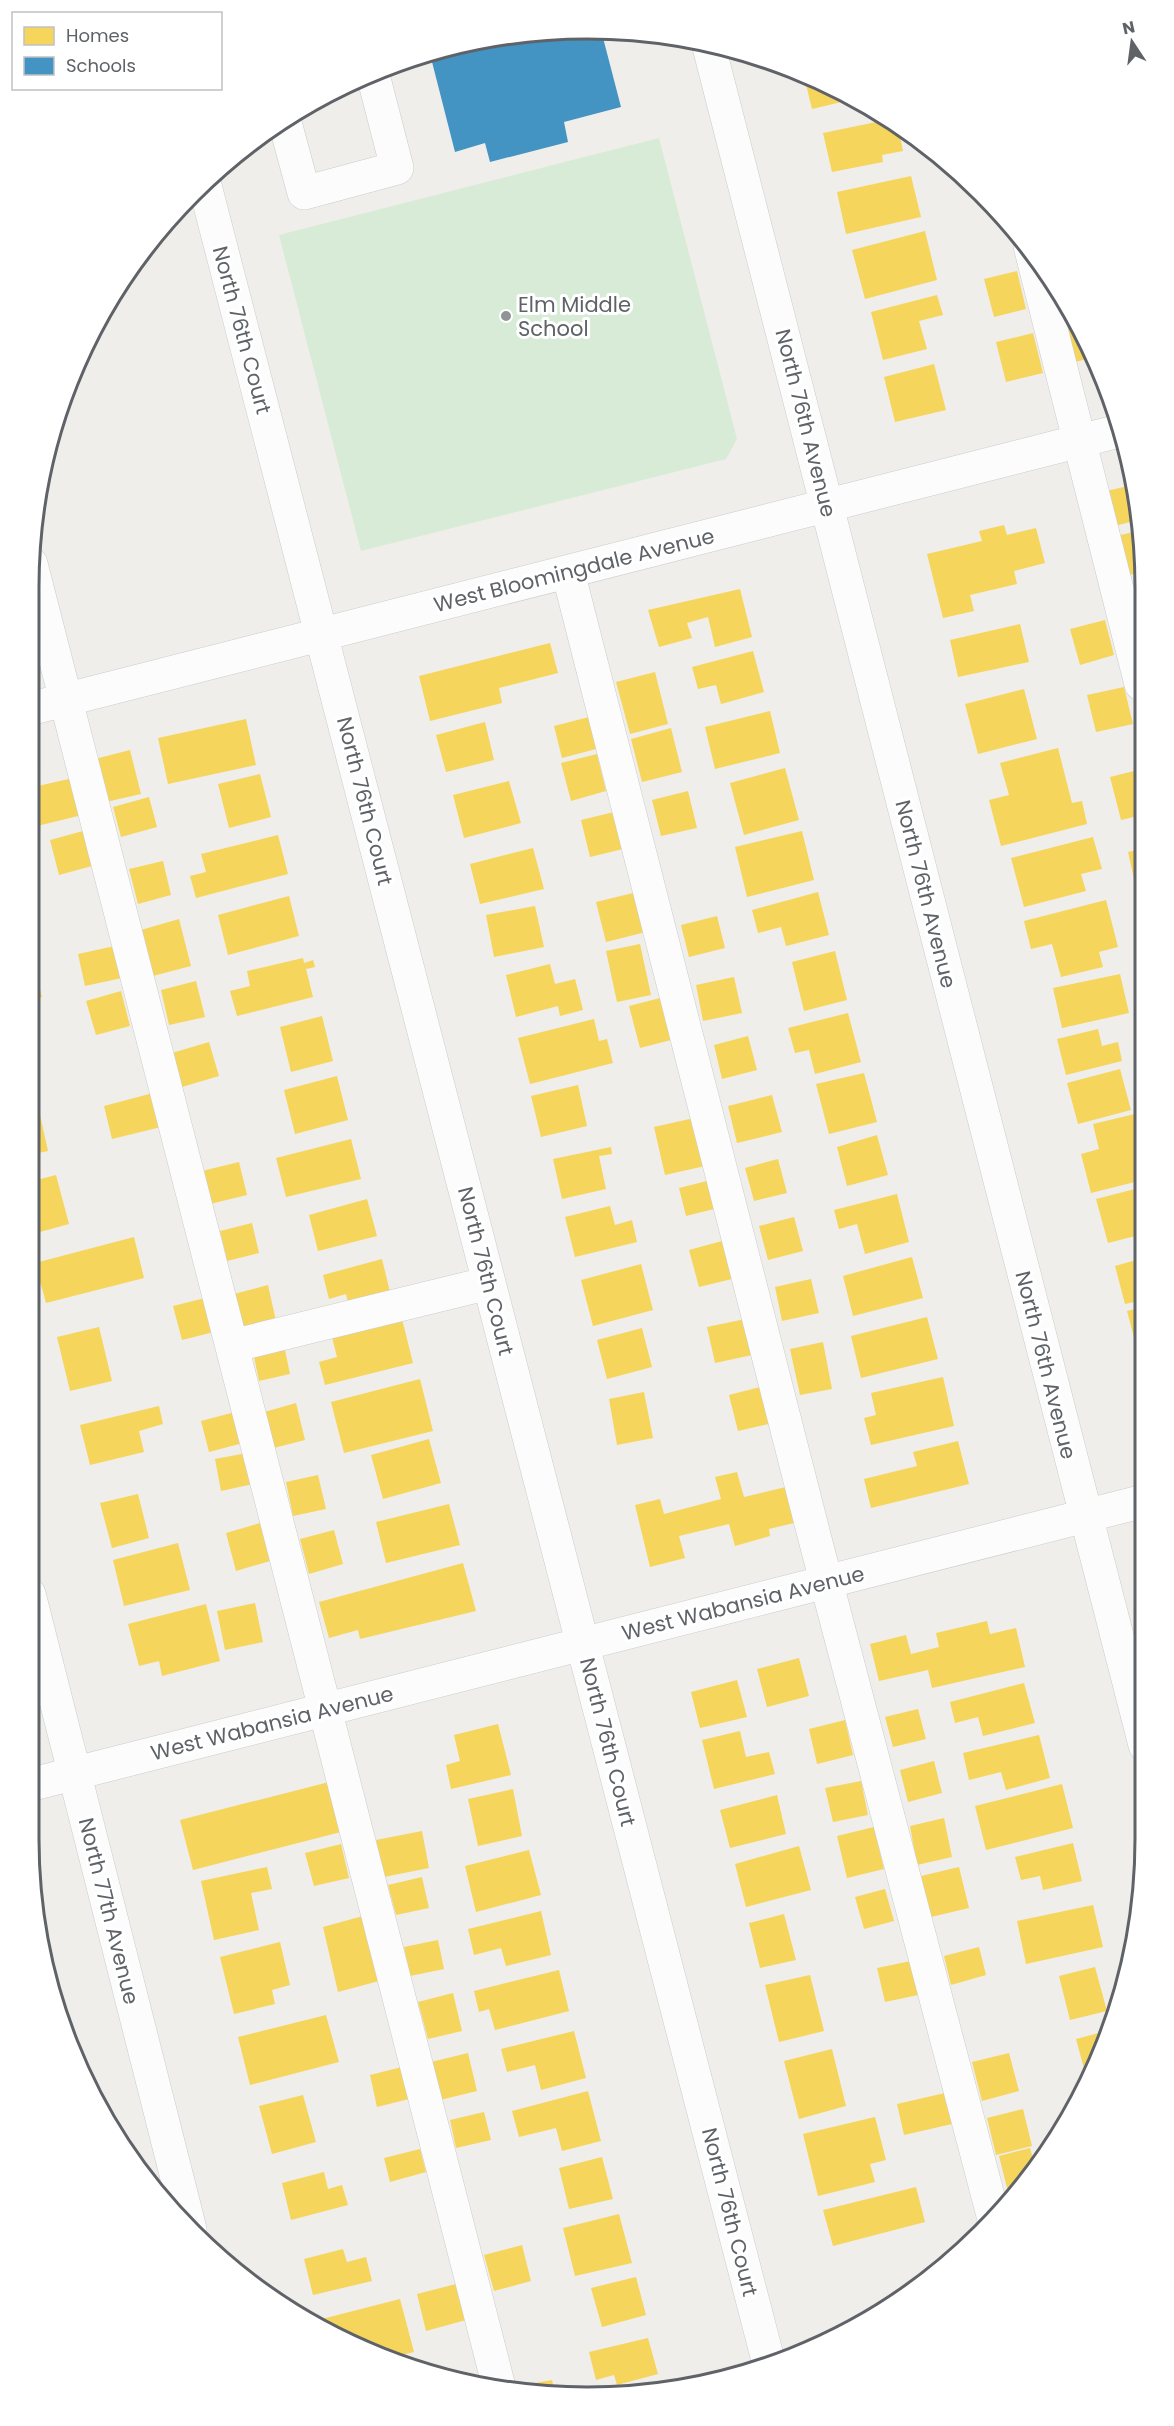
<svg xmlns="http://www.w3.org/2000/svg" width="1174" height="2426" font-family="Poppins,sans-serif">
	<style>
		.pitch { fill: #d8ebd6 }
		.homes { fill: #f6d55c }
		.schools { fill: #4393c3 }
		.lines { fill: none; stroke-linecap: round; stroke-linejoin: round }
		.minor-casing { stroke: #cbcccc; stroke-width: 34 }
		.minor { stroke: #fdfcfc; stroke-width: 33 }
		.poi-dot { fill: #919496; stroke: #fff; stroke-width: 2 }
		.labels { text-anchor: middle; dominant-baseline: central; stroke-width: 6; stroke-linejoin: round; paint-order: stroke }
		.poi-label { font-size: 21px; fill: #5f6368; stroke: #fff; text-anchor: start }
		.street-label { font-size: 21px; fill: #5f6368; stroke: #fff }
		.rim { fill: none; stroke: #5f6368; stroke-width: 3 }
	</style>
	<rect width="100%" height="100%" fill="#efeeea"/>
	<!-- pitch -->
	<path class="pitch" d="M659,138L737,439L726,459L361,551L279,235Z"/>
	<!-- homes -->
	<path class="homes" d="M803,72L850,100L812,109Z
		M886,120L898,127L903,151L882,155L883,162L832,172L823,133Z
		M911,176L921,217L846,234L837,192Z
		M925,231L937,280L865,299L852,250Z
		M1017,271L1026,309L994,317L984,279Z
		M937,295L943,315L919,321L927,349L883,360L871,312Z
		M1075,325L1094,357L1068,364L1060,328Z
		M1033,333L1043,373L1006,382L996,342Z
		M934,364L946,410L895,422L884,377Z
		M1133,485L1141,519L1115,526L1106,491Z
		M1004,525L1007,535L1036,528L1045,563L1014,571L1017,584L970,595L974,611L943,618L927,554L982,541L979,531Z
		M1141,530V572L1126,576L1117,536Z
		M740,589L752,637L715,647L708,617L687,623L692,638L659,647L648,610Z
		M1105,620L1114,655L1080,665L1070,629Z
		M1020,624L1029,662L958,677L950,640Z
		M550,643L558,673L499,688L502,703L430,721L419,676Z
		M753,651L764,692L721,704L716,685L698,689L692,667Z
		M655,672L668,724L630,734L616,682Z
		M1124,687L1133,724L1096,732L1087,695Z
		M1024,689L1037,739L978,754L965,704Z
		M770,711L780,753L715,769L705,727Z
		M593,716L600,748L562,758L554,726Z
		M246,719L256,765L168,784L158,738Z
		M485,722L494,760L446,772L436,735Z
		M671,728L682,772L642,782L631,739Z
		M1058,748L1072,803L1082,801L1087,824L1001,846L989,800L1009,795L1000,763Z
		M130,750L141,794L106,802L95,759Z
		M597,754L606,791L571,801L561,763Z
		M785,768L799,820L744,835L730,783Z
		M1142,769V815L1121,820L1110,777Z
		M260,774L271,817L229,828L218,784Z
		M73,778L82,815L29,828V788Z
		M509,781L521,823L464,838L453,795Z
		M688,791L697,828L661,836L652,800Z
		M149,797L157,827L121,837L113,807Z
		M618,811L627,848L590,857L581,820Z
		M83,831L92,866L59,875L50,840Z
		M802,831L814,880L747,897L735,847Z
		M278,835L288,874L196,898L190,876L206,872L201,854Z
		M1093,837L1102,869L1081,874L1086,891L1024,907L1011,858Z
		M533,848L544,889L480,904L470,864Z
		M1142,849V878L1134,879L1128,852Z
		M163,861L171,895L138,904L129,869Z
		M637,892L646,932L606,942L596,902Z
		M818,892L829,935L786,946L781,927L758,933L752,910Z
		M289,896L299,936L228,955L218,915Z
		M1106,900L1118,947L1099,952L1103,967L1061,977L1052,944L1031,949L1024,921Z
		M535,906L544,947L494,957L486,915Z
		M717,916L725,948L689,957L681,925Z
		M179,919L191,966L153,976L141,930Z
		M640,944L651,995L617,1002L606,951Z
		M115,946L122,978L85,986L78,954Z
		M29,949L42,997L29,1000Z
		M835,951L847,1000L804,1011L792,962Z
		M303,958L304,963L313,960L315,967L306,969L313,997L237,1016L230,991L250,986L247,971Z
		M550,964L555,984L575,979L583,1010L560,1016L558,1006L516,1017L506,975Z
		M1120,974L1129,1013L1062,1028L1053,988Z
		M734,977L742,1013L703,1021L696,985Z
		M196,981L205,1017L169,1025L161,990Z
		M121,991L130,1026L96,1035L86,1001Z
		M664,997L675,1039L640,1048L629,1006Z
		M848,1013L861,1062L815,1074L809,1050L795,1053L788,1028Z
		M322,1016L333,1061L291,1072L280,1027Z
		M594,1019L599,1041L607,1039L613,1063L530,1084L518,1038Z
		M1098,1029L1102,1046L1118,1042L1122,1061L1066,1075L1057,1039Z
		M748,1036L757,1070L722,1079L714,1045Z
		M209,1042L219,1076L182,1087L172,1053Z
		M1120,1069L1131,1110L1078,1124L1067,1083Z
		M864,1073L877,1122L829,1134L816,1084Z
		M337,1076L348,1120L295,1134L284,1090Z
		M578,1085L587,1126L541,1137L531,1096Z
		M153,1093L161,1127L112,1139L104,1106Z
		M772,1095L782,1132L737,1143L728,1106Z
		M36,1097L48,1151L29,1155V1099Z
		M1143,1112V1180L1091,1193L1081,1154L1099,1149L1093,1124Z
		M694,1118L705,1166L665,1175L654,1127Z
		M877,1135L888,1175L847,1186L837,1147Z
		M351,1139L361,1179L286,1197L276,1158Z
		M611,1147L612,1154L599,1156L606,1189L562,1199L553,1159Z
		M778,1159L787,1193L754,1201L745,1168Z
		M239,1162L247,1195L210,1204L202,1171Z
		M56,1175L69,1224L29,1235V1182Z
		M711,1180L718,1208L686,1216L679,1188Z
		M1143,1187V1234L1108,1243L1096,1199Z
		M897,1194L909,1242L865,1254L857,1224L839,1229L834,1210Z
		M367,1199L377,1236L318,1251L309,1215Z
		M610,1206L615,1225L632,1220L637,1242L575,1257L565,1217Z
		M794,1217L803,1251L768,1260L759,1226Z
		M252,1223L259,1253L227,1261L220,1231Z
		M134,1237L144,1278L46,1303L35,1263Z
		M722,1241L732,1279L699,1287L689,1250Z
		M912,1257L923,1298L853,1316L843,1276Z
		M1143,1258L1144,1300L1125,1304L1115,1266Z
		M382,1259L392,1300L350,1312L346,1294L329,1299L323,1275Z
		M641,1264L653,1310L593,1326L581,1280Z
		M811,1279L819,1313L782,1321L775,1287Z
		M268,1285L276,1321L242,1329L234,1294Z
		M205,1298L214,1332L182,1340L173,1306Z
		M1144,1307V1348L1137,1349L1127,1311Z
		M927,1317L938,1359L861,1378L851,1336Z
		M750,1318L757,1354L715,1363L707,1327Z
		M402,1319L413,1363L325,1385L319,1362L337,1357L332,1337Z
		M99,1327L112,1381L70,1391L57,1337Z
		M642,1328L652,1367L607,1379L597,1340Z
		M823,1342L832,1389L800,1395L790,1349Z
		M284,1345L290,1374L259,1381L253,1352Z
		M943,1377L954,1426L871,1445L864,1418L876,1415L871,1393Z
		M420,1379L433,1431L344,1453L331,1402Z
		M764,1386L773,1423L738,1431L729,1395Z
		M644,1392L653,1438L617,1445L609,1399Z
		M296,1403L305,1440L270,1449L261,1413Z
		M159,1406L163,1424L139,1431L144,1452L90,1465L80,1425Z
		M235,1412L243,1443L209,1452L201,1421Z
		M429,1439L441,1483L383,1499L371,1455Z
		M958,1441L969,1484L871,1508L864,1479L917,1466L913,1452Z
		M247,1453L253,1484L221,1491L215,1459Z
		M737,1472L744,1497L790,1486L798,1522L769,1529L770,1536L735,1546L729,1524L679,1536L685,1558L650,1567L635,1505L660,1499L664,1514L721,1499L715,1477Z
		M318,1475L326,1509L293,1516L286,1482Z
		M138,1494L149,1538L112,1548L100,1503Z
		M449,1504L460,1545L386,1563L376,1522Z
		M260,1523L270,1561L236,1571L226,1533Z
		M334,1530L343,1564L309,1574L300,1539Z
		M178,1543L190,1590L124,1606L113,1560Z
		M463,1563L476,1611L360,1639L358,1630L329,1638L319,1602Z
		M255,1603L263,1642L225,1650L217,1611Z
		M206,1604L220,1661L162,1676L159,1661L139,1666L128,1624Z
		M987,1621L990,1634L1016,1628L1025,1667L932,1688L928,1670L879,1681L870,1644L906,1635L911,1654L939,1647L936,1633Z
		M799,1658L809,1696L767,1707L757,1669Z
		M737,1680L747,1717L700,1728L691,1692Z
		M1024,1683L1035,1723L983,1736L978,1717L955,1723L950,1702Z
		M918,1709L926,1739L893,1747L885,1717Z
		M845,1720L853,1755L817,1764L809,1729Z
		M498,1724L511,1775L451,1789L446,1765L460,1761L454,1735Z
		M740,1731L746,1757L769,1752L775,1774L714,1789L702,1740Z
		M1039,1735L1050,1778L1006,1790L1001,1772L969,1780L963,1753Z
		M934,1761L942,1793L908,1802L900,1770Z
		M861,1781L868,1815L833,1822L825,1788Z
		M329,1782L341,1832L193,1870L180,1820Z
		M1062,1784L1073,1828L986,1850L975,1806Z
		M513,1789L522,1836L478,1846L468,1799Z
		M777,1795L786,1834L730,1848L720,1810Z
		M944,1818L952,1857L917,1865L910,1826Z
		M874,1827L884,1869L847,1878L837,1836Z
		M422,1831L429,1868L384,1877L376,1840Z
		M1073,1843L1082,1881L1043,1890L1040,1876L1021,1880L1015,1857Z
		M341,1844L349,1878L314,1886L305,1853Z
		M799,1846L811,1890L746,1907L735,1864Z
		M529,1850L541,1895L476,1912L465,1866Z
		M267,1867L272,1889L251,1893L259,1930L214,1940L201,1881Z
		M959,1867L969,1908L931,1917L921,1876Z
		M422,1877L429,1908L396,1915L388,1885Z
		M885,1889L894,1921L864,1929L855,1897Z
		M1093,1905L1103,1947L1026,1964L1017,1921Z
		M541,1911L551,1955L506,1966L501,1948L474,1955L468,1929Z
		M784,1914L796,1960L760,1968L749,1923Z
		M363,1916L379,1981L338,1992L323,1927Z
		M438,1940L444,1969L410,1976L404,1947Z
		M280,1942L290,1985L272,1990L275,2004L234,2014L220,1957Z
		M979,1947L986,1975L951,1985L944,1956Z
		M911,1961L918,1995L885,2002L877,1968Z
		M1095,1967L1107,2011L1070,2020L1059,1976Z
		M559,1970L569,2011L495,2030L489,2009L479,2012L474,1991Z
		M810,1975L824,2031L779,2042L765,1985Z
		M453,1993L462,2031L428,2039L418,2002Z
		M326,2015L339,2062L250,2085L238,2037Z
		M1110,2030L1103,2053L1091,2075L1086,2076L1076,2039Z
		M574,2031L586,2078L541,2090L535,2065L507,2072L501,2049Z
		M832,2049L846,2106L799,2119L784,2061Z
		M468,2053L477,2091L440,2100L431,2062Z
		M1009,2053L1019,2091L982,2101L972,2062Z
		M402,2067L409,2099L377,2107L370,2075Z
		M588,2091L601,2141L562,2151L556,2128L519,2137L512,2111Z
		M945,2093L952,2124L904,2135L897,2104Z
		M303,2095L316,2142L272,2154L259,2106Z
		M1023,2109L1032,2146L996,2155L987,2118Z
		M484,2112L491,2140L456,2148L450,2120Z
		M875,2117L886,2160L870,2164L875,2182L818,2196L803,2134Z
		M1030,2148L1036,2169L1014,2194L1009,2196L999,2156Z
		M420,2149L426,2172L390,2182L384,2158Z
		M602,2157L613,2199L569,2209L559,2168Z
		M324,2172L328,2189L342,2185L348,2205L291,2220L282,2183Z
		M916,2187L925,2222L833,2246L823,2210Z
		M619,2214L632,2263L575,2276L563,2228Z
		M522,2245L531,2281L494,2291L484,2255Z
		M343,2249L347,2262L366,2257L372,2281L313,2295L304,2259Z
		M636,2277L646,2315L602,2327L591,2288Z
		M456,2284L466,2320L426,2331L417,2294Z
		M400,2299L414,2352L397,2356L320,2327L318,2320Z
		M648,2338L658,2374L617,2385L614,2375L596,2380L589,2352Z
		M552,2380L554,2389L519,2388V2386Z"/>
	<!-- schools -->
	<path class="schools" d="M587,29L601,30L621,107L564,122L568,142L490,162L485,143L455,152L430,54L478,39Z"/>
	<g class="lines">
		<defs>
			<path id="minor" d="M708,43L1145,1745
				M284,119L304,193L397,168L372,71
				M204,182L768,2360
				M1030,246L1141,684
				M31,564L499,2387
				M568,572L815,1539L994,2219
				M29,709L1119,431
				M232,1346L489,1283
				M29,1594L190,2229
				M29,1785L1144,1501"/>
		</defs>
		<!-- minor casing -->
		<use href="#minor" class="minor-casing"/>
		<!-- minor -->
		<use href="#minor" class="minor"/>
	</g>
	<!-- markers -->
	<circle class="poi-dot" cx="506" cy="316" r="6"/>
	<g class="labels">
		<!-- poi labels -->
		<g class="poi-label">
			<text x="518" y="304">Elm Middle<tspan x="518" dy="24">School</tspan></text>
		</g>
		<!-- street labels -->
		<g class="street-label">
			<text transform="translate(242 330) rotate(75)">North 76th Court</text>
			<text transform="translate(806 423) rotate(76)">North 76th Avenue</text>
			<text transform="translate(574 570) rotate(-14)">West Bloomingdale Avenue</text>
			<text transform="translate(365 801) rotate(76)">North 76th Court</text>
			<text transform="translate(926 894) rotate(76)">North 76th Avenue</text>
			<text transform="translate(486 1271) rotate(76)">North 76th Court</text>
			<text transform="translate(1046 1365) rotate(76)">North 76th Avenue</text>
			<text transform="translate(743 1603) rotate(-14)">West Wabansia Avenue</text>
			<text transform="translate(272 1723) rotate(-14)">West Wabansia Avenue</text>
			<text transform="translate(608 1742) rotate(76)">North 76th Court</text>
			<text transform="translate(109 1911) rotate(76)">North 77th Avenue</text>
			<text transform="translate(730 2212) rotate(76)">North 76th Court</text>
		</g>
	</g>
	<!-- crop -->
	<path d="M0 0H1174V2426H0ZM587 39H587A548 548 0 0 1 1135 587V1839A548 548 0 0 1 587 2387H587A548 548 0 0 1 39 1839V587A548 548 0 0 1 587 39Z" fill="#fff" fill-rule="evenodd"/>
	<path class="rim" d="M587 39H587A548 548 0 0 1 1135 587V1839A548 548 0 0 1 587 2387H587A548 548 0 0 1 39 1839V587A548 548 0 0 1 587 39Z"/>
	<!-- legend -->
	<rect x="12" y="12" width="210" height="78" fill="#ffffff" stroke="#bfc1c3" stroke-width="1.5"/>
	<rect x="24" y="27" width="30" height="18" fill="#f6d55c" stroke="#bfc1c3" stroke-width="1.5"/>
	<text x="66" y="42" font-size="18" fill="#5f6368">Homes</text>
	<rect x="24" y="57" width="30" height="18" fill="#4393c3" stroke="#bfc1c3" stroke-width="1.5"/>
	<text x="66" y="72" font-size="18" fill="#5f6368">Schools</text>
	<!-- north arrow -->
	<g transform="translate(1132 42) rotate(347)" stroke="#ffffff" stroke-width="4.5" paint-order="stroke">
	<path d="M0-4.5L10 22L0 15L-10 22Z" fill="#5f6368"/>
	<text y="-9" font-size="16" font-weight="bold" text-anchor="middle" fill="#5f6368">N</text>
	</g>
</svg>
